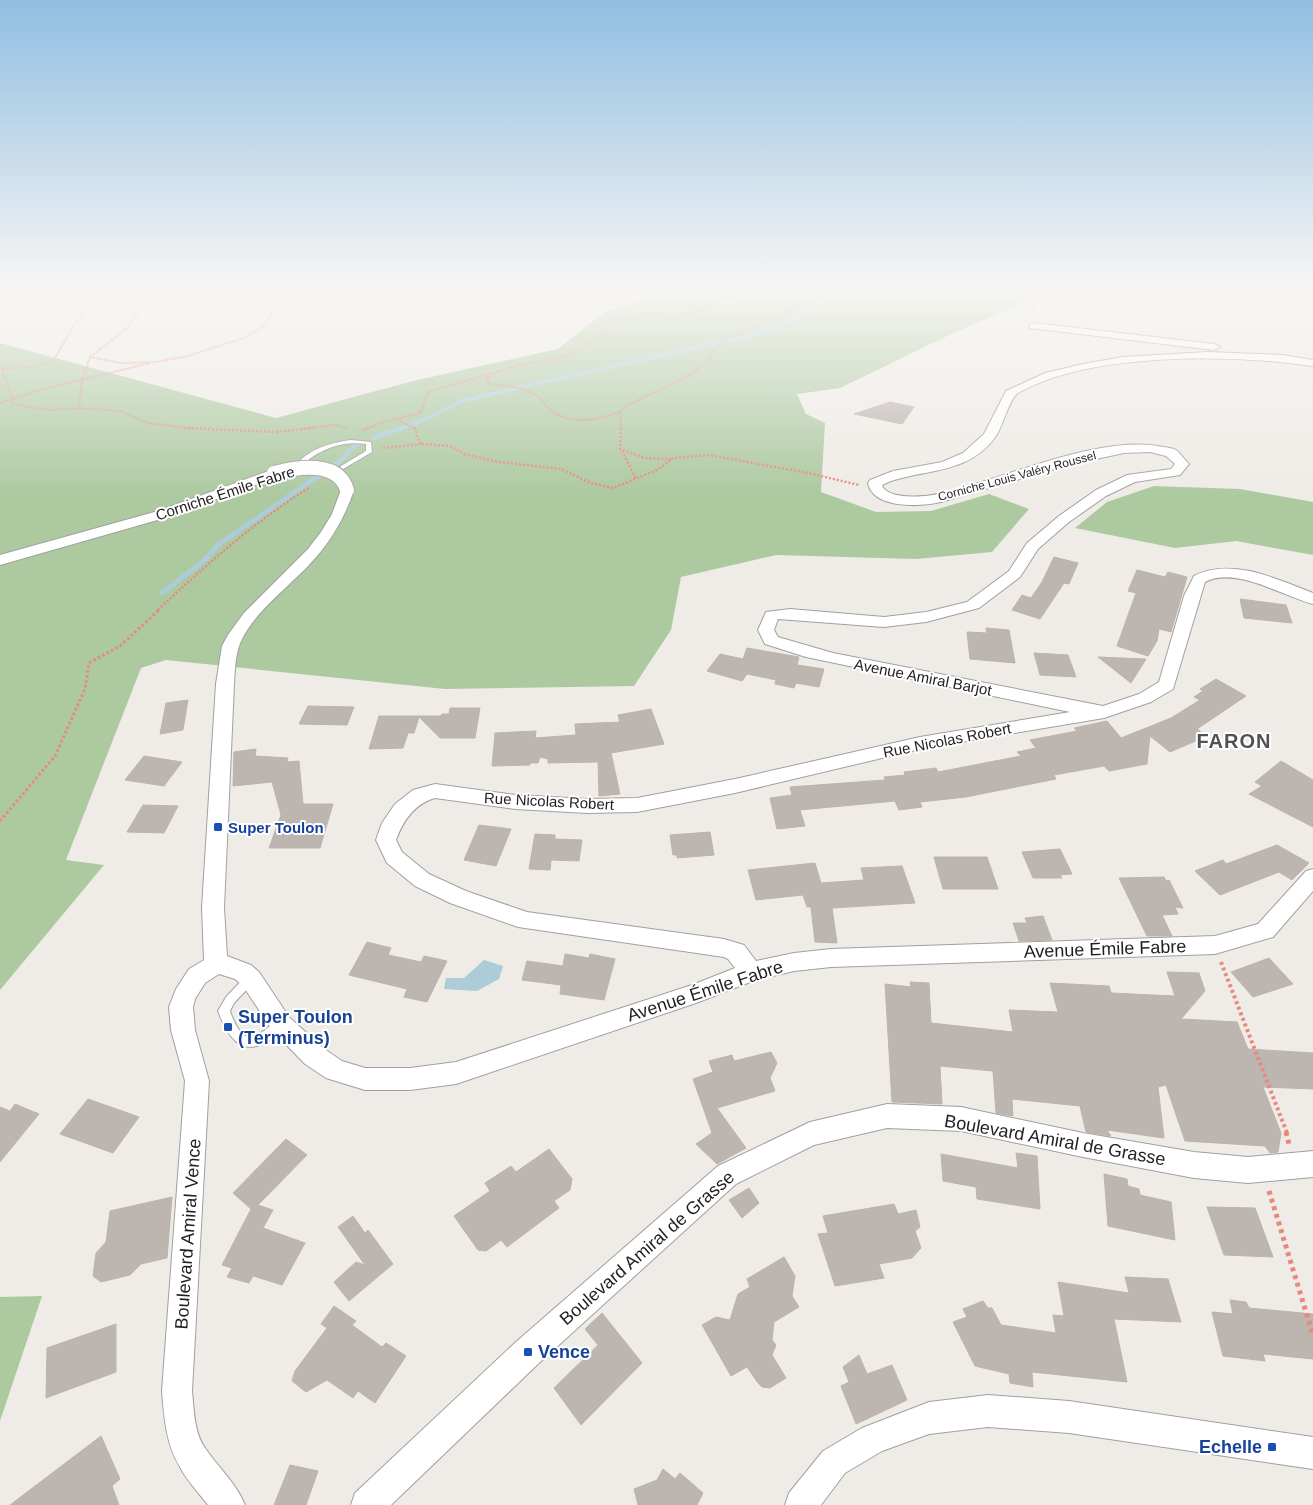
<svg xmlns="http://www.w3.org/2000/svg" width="1313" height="1505" font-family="Arial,sans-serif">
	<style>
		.forest { fill: #acc9a0 }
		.water { fill: #accdd7 }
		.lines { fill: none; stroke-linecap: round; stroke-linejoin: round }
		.stream-far1 { stroke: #accdd7; stroke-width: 4 }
		.stream { stroke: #accdd7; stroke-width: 5 }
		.building { fill: #bcb5b0; stroke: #bfb3ab }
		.service-casing { stroke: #a0a0a0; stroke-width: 2 }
		.minor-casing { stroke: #a0a0a0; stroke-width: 2 }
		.path-far4 { stroke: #e9887d; stroke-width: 2; stroke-dasharray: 1 1; stroke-linecap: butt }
		.path-far3 { stroke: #e9887d; stroke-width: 2.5; stroke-dasharray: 2 2; stroke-linecap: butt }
		.path-far2 { stroke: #e9887d; stroke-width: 3; stroke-dasharray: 2.5 2.5; stroke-linecap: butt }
		.path-far1 { stroke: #e9887d; stroke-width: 4; stroke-dasharray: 3 3; stroke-linecap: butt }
		.path { stroke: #e9887d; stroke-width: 5; stroke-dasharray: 4 4; stroke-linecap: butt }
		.service { fill: #fff; fill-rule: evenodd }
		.minor { fill: #fff; fill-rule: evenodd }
		.minor-bridge-casing { stroke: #a0a0a0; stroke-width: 16; stroke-linecap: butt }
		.minor-bridge { stroke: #fff; stroke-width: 14 }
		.transit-dot { fill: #1a4fb4; stroke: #fff; stroke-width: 2 }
		.labels { text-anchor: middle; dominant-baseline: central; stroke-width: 4; stroke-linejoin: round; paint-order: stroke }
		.far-street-label { font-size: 12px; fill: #1f1f1f; stroke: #fff }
		.street-label { font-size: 15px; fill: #1f1f1f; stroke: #fff }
		.transit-label { font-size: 15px; font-weight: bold; fill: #164399; stroke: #fff; text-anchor: start }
		.near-street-label { font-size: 18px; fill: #1f1f1f; stroke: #fff }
		.near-transit-label { font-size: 18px; font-weight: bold; fill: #164399; stroke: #fff; text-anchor: start }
		.district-label { font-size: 20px; font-weight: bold; letter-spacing: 1px; fill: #525252; stroke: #fff }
	</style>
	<rect width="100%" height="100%" fill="#efece7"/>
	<!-- forest -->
	<path class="forest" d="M689,286H1106L1033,298L943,338L840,388L797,394L806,414L825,423L821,492L876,512L931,511L989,494L1029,509L992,552L916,559L776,555L681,577L671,630L634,686L445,689L166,660L141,668L66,860L104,865L0,990V343L276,418L413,381L558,349L606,311Z
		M1154,486L1240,489L1313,502V555L1236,541L1175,548L1075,528L1107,502Z
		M42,1296L0,1421V1297Z"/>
	<!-- water -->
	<path class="water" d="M484,960L503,966L499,979L477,991L444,989L446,978H464Z"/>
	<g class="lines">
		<!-- stream-far1 -->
		<path class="stream-far1" d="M399,429L424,420L462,401L771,330L805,313L822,301L827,286"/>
		<!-- stream -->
		<path class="stream" d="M373,438L402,428
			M162,593L206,559L218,545L340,461L357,444"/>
	</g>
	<!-- building -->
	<path class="building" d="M890,402L914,407L902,424L854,414Z
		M1054,557L1078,563L1069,584L1064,583L1040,619L1012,610L1022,595L1031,598L1042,582Z
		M1137,570L1165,577L1168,572L1187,577L1171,632L1159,629L1157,641L1148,656L1117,646L1136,593L1128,591Z
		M1240,599L1286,605L1292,623L1244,618Z
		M986,628L1009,630L1015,663L970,659L967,632L987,633Z
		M747,648L799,657L797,665L824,669L819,687L796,683L794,688L775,684L776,680L747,674L742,681L707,671L720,654L743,659Z
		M1034,653L1068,655L1076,677L1040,675Z
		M1098,657L1146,659L1131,683Z
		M1216,679L1246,696L1197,729L1207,736L1170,752L1150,736L1147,764L1109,771L1104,766L1054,775L1056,779L966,797L920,802L922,807L899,810L895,801L800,810L805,826L777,829L770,798L792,795L790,787L885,780L884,777L905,775L904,772L936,768L938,772L1021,756L1017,752L1036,748L1030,740L1077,731L1074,728L1107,721L1121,738L1171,718L1200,700L1194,697L1203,691L1200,689Z
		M188,700L183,730L160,734L166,703Z
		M308,706L354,707L347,725L299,724Z
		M450,708H480L475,738H440L419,717L414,733H408L403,748L369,749L379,716H441L442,714H449Z
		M651,709L664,744L611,753L620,794L599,796L598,762L548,763V759L540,757L538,763H530V765L492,766L495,733L536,731L535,738L576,735L575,724L620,722L618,715Z
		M256,749L255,756L288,758L287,762L299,761L303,804H333L320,848H269L281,815L272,782L233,786L234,752Z
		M144,756L182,762L164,786L125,780Z
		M1281,761L1313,780V827L1249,794L1262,786L1255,782Z
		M143,805L178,806L164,833L127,832Z
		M479,825L511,829L496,866L464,860Z
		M710,832L714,855L677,858V855H673L670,835Z
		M535,834L555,835V839L582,840L579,861L551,860L550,870L529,869Z
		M1277,845L1309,863L1292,880L1279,872L1220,895L1195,871L1223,860L1226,864Z
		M1060,849L1072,874L1060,875L1062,878H1033L1022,852Z
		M934,857H987L998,889H943Z
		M815,863L821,883L864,880L861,868L902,866L915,903L832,908L837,943L815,942L811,907H807L803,895L756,900L748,870Z
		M1164,877L1166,881L1169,880L1183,908L1175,907L1178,914L1162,915L1172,936H1147L1119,878Z
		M1043,916L1052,940L1019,941L1013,923H1027L1025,918Z
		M367,942L391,948L388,955L421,962L424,956L447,961L427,1002L404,997L407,989L349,975Z
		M565,954L589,958L590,954L615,959L604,1000L560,994L561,985L522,980L527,961L563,966Z
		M1269,958L1293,984L1253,997L1231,972Z
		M1167,972L1199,973L1205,991L1181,1019L1237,1022L1248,1049L1313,1053V1089L1263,1087L1281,1133L1278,1152L1270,1153L1265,1146L1185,1141L1166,1085L1158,1087L1164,1138L1107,1130L1111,1136L1086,1132L1080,1106L1012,1099L1013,1116L996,1113L993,1071L940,1066L942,1104L892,1102L885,984L911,987L910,982L929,983L931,1023L1013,1032L1009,1010L1058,1012L1050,983L1109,986L1111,993L1175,996Z
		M771,1052L777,1063L770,1078L775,1091L717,1108L746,1148L717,1164L696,1144L712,1133L693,1079L713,1072L709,1061L732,1055L734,1061Z
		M88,1099L139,1117L113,1153L60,1134Z
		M15,1104L39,1114L0,1162V1107L10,1111Z
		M286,1139L307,1155L258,1205L273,1210L263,1228L305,1243L282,1285L253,1276L249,1283L227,1277L232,1268L222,1265L251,1209L233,1193Z
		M549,1149L572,1179L570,1190L554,1201L559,1208L507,1247L501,1240L486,1251L478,1250L454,1216L490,1191L485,1183L511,1166L516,1172Z
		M1016,1153L1037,1156L1040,1209L977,1199L976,1187L943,1181L941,1154L1018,1168Z
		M1104,1174L1127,1179L1128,1186L1139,1189L1140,1195L1171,1202L1175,1240L1108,1226Z
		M749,1188L759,1203L742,1218L729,1200Z
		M172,1197L167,1258L141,1264L130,1275L101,1282L93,1276L96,1253L106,1242L110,1211Z
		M894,1204L898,1214L916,1210L920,1227L915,1231L921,1248L912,1258L879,1264L884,1278L835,1286L818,1234L828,1233L823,1216Z
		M1207,1207L1255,1208L1273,1257L1224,1255Z
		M353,1216L365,1233L368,1230L393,1264L349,1301L334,1282L356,1262L365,1265L338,1227Z
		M784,1257L795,1276L792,1296L799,1307L774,1322L772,1340L776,1345L772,1355L786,1378L770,1388L762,1387L758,1383L747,1367L731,1376L702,1325L716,1317L730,1320L738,1294L750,1287L747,1279Z
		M1125,1277L1168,1279L1181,1322L1114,1319L1127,1382L1032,1372L1033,1387L1010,1383L1009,1374L975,1366L953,1322L967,1317L963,1309L983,1301L988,1308H992L1001,1325L1056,1333L1053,1315L1064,1316L1058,1282L1129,1293Z
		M1230,1300L1246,1302L1249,1308L1313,1314V1359L1263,1354L1265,1361L1223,1356L1212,1312L1233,1314Z
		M334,1306L356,1321L352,1325L382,1347L386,1343L406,1356L375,1403L358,1391L353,1398L327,1380L306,1392L292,1381L295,1371L327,1328L321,1324Z
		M602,1313L642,1363L581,1425L554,1388L598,1345L585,1329Z
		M116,1324V1372L46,1398L47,1348Z
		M859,1355L867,1374L892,1365L907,1400L856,1424L841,1386L849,1382L843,1367Z
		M101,1436L120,1479L112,1486L119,1505H10Z
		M290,1465L318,1471L306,1505H274Z
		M663,1469L675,1479L680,1473L703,1493L697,1505H638L634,1489L657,1480Z"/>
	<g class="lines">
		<defs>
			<path id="service" d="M351,440L371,442L372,452L343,469L340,467L341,466L366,451V444C341,440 315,451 298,469L293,468C307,450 328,443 351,440Z
				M250,974L254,976L255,979L254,982L234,1003L230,1011C250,1068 268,1014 285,1021L287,1024C283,1031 276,1036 269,1040C241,1059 227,1035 218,1011L226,997L246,976Z"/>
			<path id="minor" d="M1034,323L1214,344L1220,347L1214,350L1030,328L1029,326Z
				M1207,352L1283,355L1313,360V366C1232,354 1090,352 1018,393C1009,399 1003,426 996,436C971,473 928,469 891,481L882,485C886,500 926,497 938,494C1004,480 1099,433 1164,447C1168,448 1173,448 1176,450C1180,453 1185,460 1189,464L1180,475L1135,482L1106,496L1069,522L1038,549L1020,577L979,608L926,622L884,627L778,619L774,630L778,637L833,653L1103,706L1139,694L1159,682L1184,596L1194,576C1231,557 1277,579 1313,593V604C1282,596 1236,566 1205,582L1173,689L1151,702L1104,718L920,749L735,793L637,812L587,813L516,809L435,798C414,804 403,821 396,840L402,852L429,874L466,891L527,912L724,939L744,945L756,961L794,953L831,949L1215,936L1258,924L1306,871L1313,869V891L1273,937L1215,954L831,967L794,971L753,981L696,1003L456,1084L410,1090H365L326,1078L305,1064L273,1031L243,986L235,979L219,974L205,983L195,999L193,1007L195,1030L209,1081L192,1391C194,1410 194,1432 205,1448C218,1467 236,1483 245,1505H208C199,1493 187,1481 180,1467C166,1444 164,1417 162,1391L185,1081L171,1030L169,1007L176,989L189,969L204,960L202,908L216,684L222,646L228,635L244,613L308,549L321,532L332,514L342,487L347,486L354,490C343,523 326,549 301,573C281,593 255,613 242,639C235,653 235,669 234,684L224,908L227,956L251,965L259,972L289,1017L323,1048L342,1061L365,1068H410L456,1062L692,985L735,968L728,959L724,957L518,927L450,903L415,886L387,863L376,840L382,823L395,804L413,790L435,784L516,795L587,799L637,798L735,779L920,737L1070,712L806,657L765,644L758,630L766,612L790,609L884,617L926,612L967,602L1009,571L1027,543L1059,516L1096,490L1127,475L1171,469L1175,464L1166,456L1150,452L1124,453L1068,465L941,502C920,507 873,509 868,483L870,480L893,471L942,462L963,453L984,434L1006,391L1045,373L1083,364L1123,357Z
				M274,469L281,473L279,476L168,517L0,565V555L158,511Z
				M887,1104L961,1107L1083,1133L1194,1152L1248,1157L1313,1151V1177L1248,1183L1194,1178L1083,1157L961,1131L887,1128L814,1145L736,1184L539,1363L391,1505H351L355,1493L517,1341L718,1166L810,1122Z
				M988,1395L1069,1401L1313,1437V1469L1069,1433L988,1427L929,1434L882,1451L845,1473L821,1505H785L789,1493L823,1451L862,1428L929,1402Z"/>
		</defs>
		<!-- service casing -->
		<use href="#service" class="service-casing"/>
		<!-- minor casing -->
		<use href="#minor" class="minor-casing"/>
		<!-- path-far4 -->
		<path class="path-far4" d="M721,286L716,289L724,298
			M789,286L803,289
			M1022,286L1033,305L1034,313
			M0,295L11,286
			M90,357L120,363L156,362L188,356L244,338L263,327L281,299L299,286
			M0,365L13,399L12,404L49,410L79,408L120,411L148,423L194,429
			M1,369L33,367L54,360L72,328L105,286
			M485,376H489L487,380L490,384C505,386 522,387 536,395C542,398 544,405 549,409C570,426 597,420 620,412
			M0,403L37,391L150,363
			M79,408L82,381L90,357L126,329L157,286
			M398,420L416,429
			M302,429L336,425L348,428
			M366,429L383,422L420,413L428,392L520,365L563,357L591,343L616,321L648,314L678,317L693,313L745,289L770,286
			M621,429L620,412L626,406L692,374L709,360L722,340L765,324L797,307L798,298L805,286"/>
		<!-- path-far3 -->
		<path class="path-far3" d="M184,428L276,432L313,428
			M621,428L620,449L645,458L673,459
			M363,430L369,428
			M422,444L450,446L464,454L499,462L561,469L591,483L613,488L657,470L673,458L709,455L808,473L859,485
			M383,448L422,444L417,437L416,429L413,428
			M622,451L636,479
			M158,610C207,564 253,523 310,487"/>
		<!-- path-far2 -->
		<path class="path-far2" d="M0,821L55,756L85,689L89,663L120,646L160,609"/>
		<!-- path-far1 -->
		<path class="path-far1" d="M1221,962L1287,1133"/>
		<!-- path -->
		<path class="path" d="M1286,1132L1289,1144
			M1269,1191L1313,1335"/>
		<!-- service -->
		<use href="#service" class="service"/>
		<!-- minor -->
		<use href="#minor" class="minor"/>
		<defs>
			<path id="minor-bridge" d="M274,473C298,467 338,460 347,490"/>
		</defs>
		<!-- minor-bridge casing -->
		<use href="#minor-bridge" class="minor-bridge-casing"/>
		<!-- minor-bridge -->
		<use href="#minor-bridge" class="minor-bridge"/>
	</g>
	<!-- sky -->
	<linearGradient id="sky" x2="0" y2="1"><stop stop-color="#90bee1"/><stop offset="0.58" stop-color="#f8f6f4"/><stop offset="1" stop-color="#f8f6f4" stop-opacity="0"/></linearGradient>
	<rect width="1313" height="497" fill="url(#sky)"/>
	<!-- markers -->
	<g class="transit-dot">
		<rect x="213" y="822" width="10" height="10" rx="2.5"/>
		<rect x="223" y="1022" width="10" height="10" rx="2.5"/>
		<rect x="523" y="1347" width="10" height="10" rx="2.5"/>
		<rect x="1267" y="1442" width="10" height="10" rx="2.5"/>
	</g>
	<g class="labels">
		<!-- far-street labels -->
		<g class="far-street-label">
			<text transform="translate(1017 476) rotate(-15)">Corniche Louis Valéry Roussel</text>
		</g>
		<!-- street labels -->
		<g class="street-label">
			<text transform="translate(225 493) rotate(-18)">Corniche Émile Fabre</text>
			<text transform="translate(923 677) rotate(11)">Avenue Amiral Barjot</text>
			<text transform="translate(947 740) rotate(-11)">Rue Nicolas Robert</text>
			<text transform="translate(549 801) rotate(3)">Rue Nicolas Robert</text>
		</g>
		<!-- transit labels -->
		<g class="transit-label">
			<text x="228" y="827">Super Toulon</text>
		</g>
		<!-- near-street labels -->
		<g class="near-street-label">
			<text transform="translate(1105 949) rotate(-2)">Avenue Émile Fabre</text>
			<text transform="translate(705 991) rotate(-18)">Avenue Émile Fabre</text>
			<text transform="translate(1055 1140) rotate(10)">Boulevard Amiral de Grasse</text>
			<text transform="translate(188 1234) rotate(-86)">Boulevard Amiral Vence</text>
			<text transform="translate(647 1248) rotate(-41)">Boulevard Amiral de Grasse</text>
		</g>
		<!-- near-transit labels -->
		<g class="near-transit-label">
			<text x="238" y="1017">Super Toulon<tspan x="238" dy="21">(Terminus)</tspan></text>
			<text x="538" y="1352">Vence</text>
			<text x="1262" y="1447" text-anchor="end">Echelle</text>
		</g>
		<!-- district labels -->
		<g class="district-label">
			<text x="1234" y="741">FARON</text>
		</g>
	</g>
</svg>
